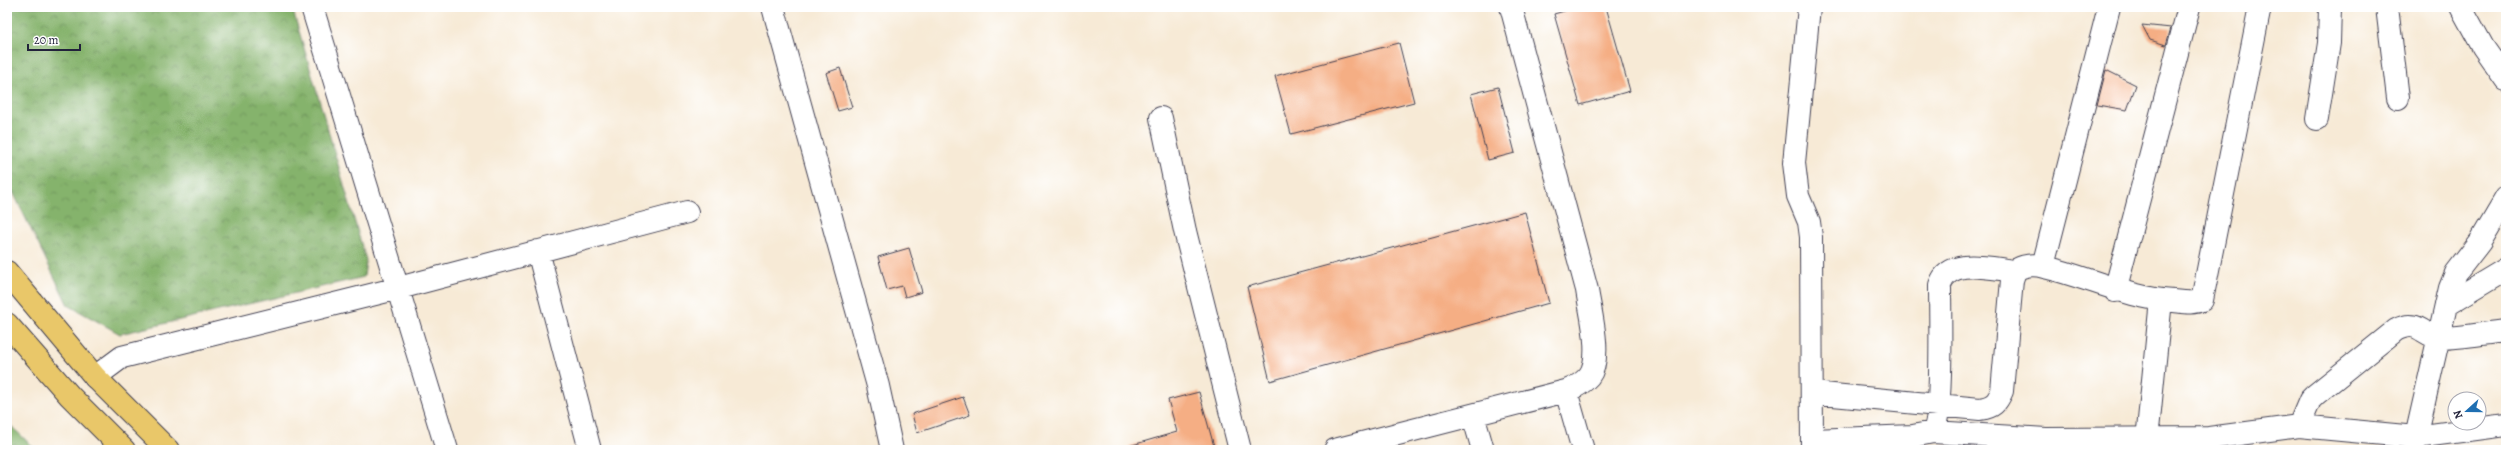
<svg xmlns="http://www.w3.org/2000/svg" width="2513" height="457" font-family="Alegreya,serif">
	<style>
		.forest { fill: url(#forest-crowns); stroke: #546a54 }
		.building { fill: #f5ae84 }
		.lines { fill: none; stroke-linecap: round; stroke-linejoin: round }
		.minor-casing { stroke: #424052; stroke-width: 24 }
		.major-casing { stroke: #424052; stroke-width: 24 }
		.minor { stroke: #fff; stroke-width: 22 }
		.major { stroke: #e9c769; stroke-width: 22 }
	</style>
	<defs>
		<pattern id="forest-crowns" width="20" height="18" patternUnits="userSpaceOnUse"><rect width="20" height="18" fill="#85b36c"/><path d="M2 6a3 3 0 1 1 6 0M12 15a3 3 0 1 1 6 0" fill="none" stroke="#6c915a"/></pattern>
	</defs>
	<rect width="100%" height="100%" fill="#fff"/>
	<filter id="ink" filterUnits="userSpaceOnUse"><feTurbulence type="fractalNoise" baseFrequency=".025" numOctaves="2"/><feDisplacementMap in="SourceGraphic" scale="8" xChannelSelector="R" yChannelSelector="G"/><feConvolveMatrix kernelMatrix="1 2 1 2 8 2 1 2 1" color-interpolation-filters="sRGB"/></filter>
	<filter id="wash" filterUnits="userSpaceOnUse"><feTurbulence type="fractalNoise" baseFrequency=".012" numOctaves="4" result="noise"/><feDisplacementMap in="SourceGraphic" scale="16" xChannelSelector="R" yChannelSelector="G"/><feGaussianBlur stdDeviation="0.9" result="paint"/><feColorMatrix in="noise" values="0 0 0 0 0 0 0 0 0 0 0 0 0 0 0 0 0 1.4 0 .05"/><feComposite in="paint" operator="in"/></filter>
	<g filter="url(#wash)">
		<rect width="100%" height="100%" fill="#f7ead6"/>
		<!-- forest -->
		<path class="forest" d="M7,7H292L366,260L364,277L120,334L68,305L7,180Z
			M7,422L36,450H7Z"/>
		<g id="blocks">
			<!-- building -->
			<path class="building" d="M1578,7H1606L1630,91L1580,105L1554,14Z
				M2142,25L2171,28L2166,45L2150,40Z
				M1399,43L1414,102L1291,134L1275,76Z
				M840,68L852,107L838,111L826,73Z
				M2106,70L2136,85L2127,110L2097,105Z
				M1498,87L1515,153L1488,160L1471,94Z
				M1525,212L1549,303L1270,381L1247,287Z
				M909,248L922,292L905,297L902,286L887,290L878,257Z
				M1199,392L1215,450H1129V446L1177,432L1168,400Z
				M963,397L970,415L917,433L912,414Z"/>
		</g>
	</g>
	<g filter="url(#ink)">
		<use href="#blocks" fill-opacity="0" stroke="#424052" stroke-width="1"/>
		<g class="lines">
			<defs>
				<path id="minor" d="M312,7L447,450
					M773,7L878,386L892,450
					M1809,7L1794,163L1798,196L1809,222L1811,237L1812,450
					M2387,7L2398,98
					M2461,7L2483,47L2506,80
					M1161,118L1185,231L1240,450
					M2317,119L2329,43L2330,7
					M538,251L590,450
					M2043,266L2109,7
					M2115,291L2189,7
					M2446,305L2506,269
					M95,377L122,357L399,288L687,212
					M1566,391L1583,450
					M1812,393L1980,409C1993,407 1997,403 2002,391L2012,280L2015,271C2022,265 2034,264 2044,267C2089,277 2127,298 2174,301C2184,302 2193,304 2202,300L2260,7
					M1473,415L1483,450
					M2299,426L2310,400L2315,395L2396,330C2420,318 2422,337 2441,338C2463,338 2485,333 2506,331
					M1933,432L2046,439L2209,438L2299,426L2416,437L2506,425
					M1813,440L1913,436L1933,432C1943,417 1940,310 1940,285C1949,256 1992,269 2015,271
					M1335,450L1566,391C1574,388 1583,383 1589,376C1603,358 1590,311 1587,290L1511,7
					M2146,450L2161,300
					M2413,450L2450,288L2456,273L2480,242L2506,198"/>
				<path id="major" d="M7,272L95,377L168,450
					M7,324L70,396L124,450"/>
			</defs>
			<!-- minor casing -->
			<use href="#minor" class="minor-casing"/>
			<!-- major casing -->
			<use href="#major" class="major-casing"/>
			<!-- minor -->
			<use href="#minor" class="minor"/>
			<!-- major -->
			<use href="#major" class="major"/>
		</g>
	</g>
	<!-- margin -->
	<rect width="2513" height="457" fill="none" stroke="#fff" stroke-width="24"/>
	<!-- north arrow -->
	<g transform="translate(2467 411) rotate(249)"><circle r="19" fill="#ffffff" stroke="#a7a7b1"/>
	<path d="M0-3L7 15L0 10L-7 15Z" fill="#1f6fb2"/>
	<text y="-6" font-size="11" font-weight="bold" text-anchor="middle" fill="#22223b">N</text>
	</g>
	<!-- scale -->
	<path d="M28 44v6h52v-6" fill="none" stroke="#22223b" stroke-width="2"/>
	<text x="34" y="44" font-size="12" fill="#22223b" stroke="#ffffff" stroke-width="3" paint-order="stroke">20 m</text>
</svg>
